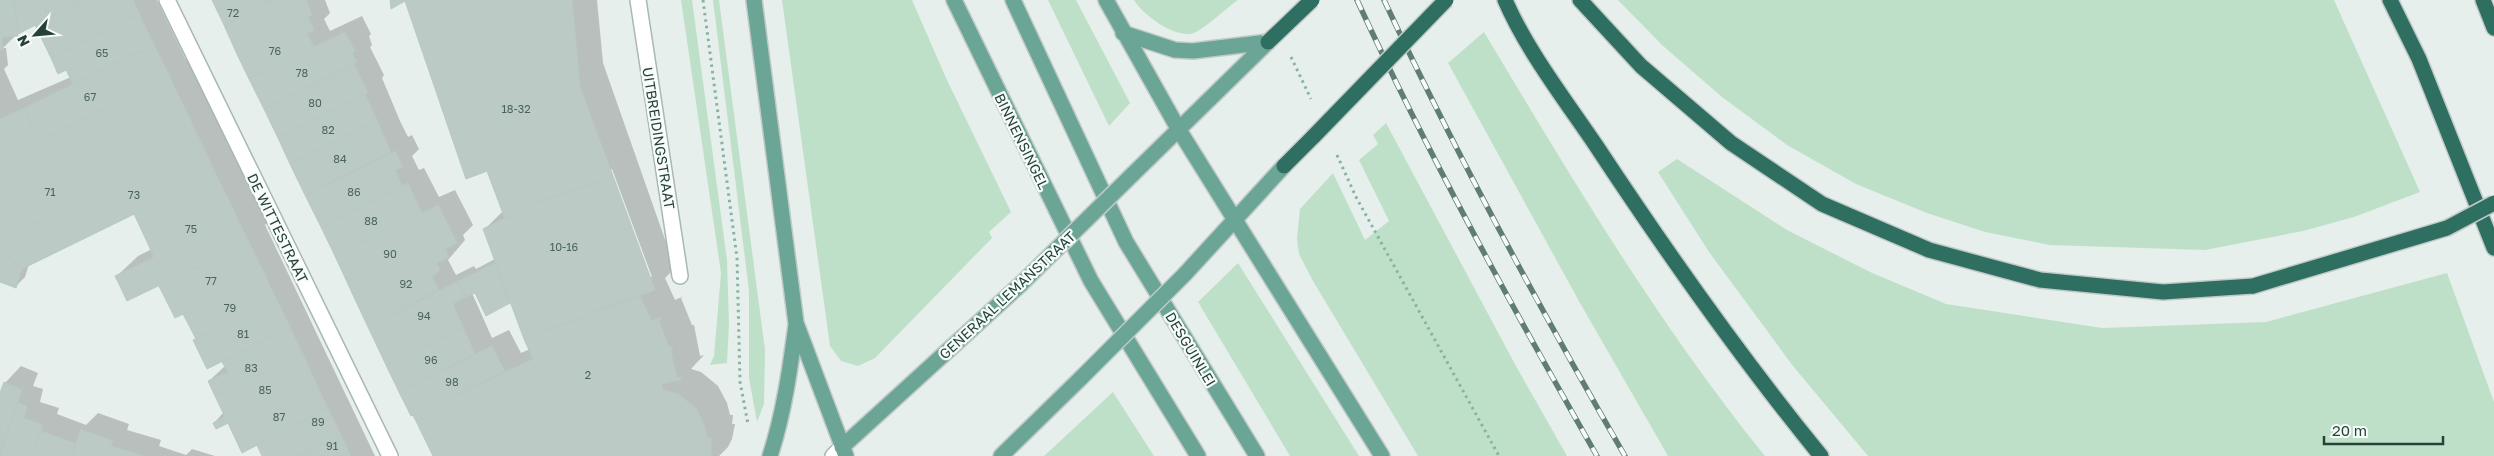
<svg xmlns="http://www.w3.org/2000/svg" width="2494" height="456" font-family="'Golos Text',sans-serif">
	<style>
		.green { fill: #bfe0c8 }
		.shadow { fill: #0003; fill-rule: evenodd }
		.building { fill: #bbcac4; stroke: #b8c9c2 }
		.lines { fill: none; stroke-linecap: round; stroke-linejoin: round }
		.street-casing { stroke: #a8b8b2; stroke-width: 18 }
		.secondary-casing { stroke: #a4bbb3; stroke-width: 18 }
		.primary-casing { stroke: #c2cac8; stroke-width: 18 }
		.highway-casing { stroke: #c2cac8; stroke-width: 18 }
		.path { stroke: #86b3a5; stroke-width: 3; stroke-dasharray: 2.5 4; stroke-linecap: butt }
		.street { stroke: #fff; stroke-width: 15 }
		.secondary { stroke: #fff; stroke-width: 15 }
		.primary { stroke: #6aa596; stroke-width: 15 }
		.highway { stroke: #2f6f62; stroke-width: 15 }
		.rail-casing { stroke: #5f7d75; stroke-width: 5.5 }
		.rail { stroke: #f7fbf9; stroke-width: 4; stroke-dasharray: 11; stroke-linecap: butt }
		.primary-bridge-casing { stroke: #c2cac8; stroke-width: 18; stroke-linecap: butt }
		.highway-bridge-casing { stroke: #c2cac8; stroke-width: 18; stroke-linecap: butt }
		.primary-bridge { stroke: #6aa596; stroke-width: 15 }
		.highway-bridge { stroke: #2f6f62; stroke-width: 15 }
		.labels { text-anchor: middle; dominant-baseline: central; stroke-width: 4.5; stroke-linejoin: round; paint-order: stroke }
		.number-label { font-size: 11px; fill: #4a645c }
		.street-label { font-size: 14px; fill: #24423a; stroke: #f7fbf9 }
	</style>
	<rect width="100%" height="100%" fill="#e6efeb"/>
	<!-- green -->
	<path class="green" d="M681,0H692L727,260L729,324L727,363L710,365L714,356L721,273Z
		M713,0H719L765,350L764,404L757,422L749,378V291Z
		M782,0H912L946,78L1011,212L989,232L992,238L875,358L858,366L841,361L830,346Z
		M1048,0H1076L1130,103L1109,126Z
		M1134,0H1238C1228,7 1204,29 1194,33C1175,39 1143,15 1134,0Z
		M1618,0H2334L2420,192L2354,217L2303,231L2205,250L2050,245L1985,232L1927,213L1856,184L1787,145L1722,97L1662,45Z
		M1484,32C1571,177 1658,324 1765,456H1668L1580,303L1448,63Z
		M1386,123L1517,368L1567,456H1418L1313,281L1299,254L1297,238L1300,209L1333,173L1365,240L1389,221L1359,160L1378,144L1373,135Z
		M1677,159L1787,230L1870,272L1946,304L2102,328L2266,322L2447,273L2494,402V456H1868L1793,366L1709,252L1658,172Z
		M1238,263L1359,456H1290L1198,302Z
		M1113,392L1154,456H1044Z"/>
	<!-- shadow -->
	<path class="shadow" d="M0,0H157L186,60L191,57L269,221L265,225L375,456H263L257,443L229,421L214,423L224,412L209,381L226,365L223,360L197,338L184,312L160,286L164,282L117,276L138,256L152,249L134,213L29,264L25,277L16,286L0,280ZM36,23L71,77L18,100L4,69L8,65L6,48H3L16,35Z
		M213,0H325L330,13L324,19L330,31L362,16L371,34L369,36L372,45L370,47L384,75L382,78L400,121L408,137L412,135L419,149L412,156L419,170L424,168L439,197L455,190L473,225L463,235L465,240L448,260L456,275L474,266L476,269L495,259L484,230L503,211L488,170L406,0H597L603,63L675,268L665,278L675,300L684,296L681,298L692,325H694L700,356L704,355L691,369L701,372L718,386L727,403L730,415H733L732,424H735L732,439L728,447L719,456H434L414,414L412,415ZM612,169L652,277H649L610,170ZM475,291L509,302L510,300L530,349L521,353L509,330L492,338L472,293Z
		M21,366L38,373L33,386L43,389L40,402L59,408L57,414L86,425L98,413L129,424L127,430L161,440L159,446L186,455L192,449L215,456H0V397L5,383Z"/>
	<!-- building -->
	<path class="building" d="M0,0H14L18,36L2,37L3,50H0Z
		M14,0H45L47,19L18,34Z
		M45,0H74V5L47,19Z
		M74,0H84L74,5Z
		M84,0H133L139,13L51,58L35,25Z
		M212,0H273L224,25Z
		M273,0H306L312,15L236,52L224,25Z
		M390,0H572L580,87L613,176L538,202L505,219L487,171L466,179L405,1L391,9Z
		M139,13L154,45L73,84L66,70L58,74L51,58Z
		M308,17L314,30L307,34L314,47L249,79L236,52Z
		M345,32L355,51L352,53L357,62L264,109L249,79Z
		M154,45L170,77L39,142L24,108Z
		M354,64L368,93L278,138L264,109Z
		M170,77L201,142L0,240V119L24,108L39,142Z
		M365,94L377,120L290,164L278,138Z
		M377,120L391,152L305,195L290,164Z
		M201,142L216,174L22,269L0,250V240Z
		M395,151L403,167L395,170L402,186L321,227L305,195Z
		M216,174L249,242L127,301L115,276L154,257L134,214Z
		M613,176L655,290L524,339L483,229L538,202Z
		M408,183L422,213L335,256L321,227Z
		M438,205L457,243L353,295L335,256Z
		M249,242L265,275L175,318L159,286Z
		M445,249L449,257L437,263L440,270L432,277L439,290L368,327L353,295Z
		M0,250L22,269L16,288L0,282Z
		M495,263L510,303L486,316L475,293L466,297L458,281Z
		M265,275L277,300L196,339L183,314Z
		M458,281L466,297L453,304L463,327L386,365L368,327Z
		M639,295L652,321L659,317L661,319L659,321L669,347H673L671,351L677,378L681,377V380L662,384V389L678,394L696,408L705,426L707,438H711V456H433L413,415L533,359L524,339Z
		M277,300L290,327L207,369L193,340Z
		M290,327L303,354L215,396L208,381L228,372L222,362Z
		M463,327L475,354L399,392L386,365Z
		M492,346L505,371L411,416L399,392Z
		M303,354L315,381L216,429L213,423L225,417L215,396Z
		M315,381L328,408L242,453L228,423Z
		M4,382L22,390L0,452V393Z
		M17,402L27,406L24,418L43,425L33,456H0Z
		M328,408L341,435L295,456H262L257,445Z
		M81,429L113,441L108,456H71Z
		M41,431L75,443L71,456H33Z
		M341,435L351,456H295Z
		M111,446L144,456H108Z"/>
	<g class="lines">
		<defs>
			<path id="street" d="M167,0L390,456
				M638,0L680,276"/>
			<path id="secondary" d="M833,456L842,447"/>
			<path id="primary" d="M754,0L796,323L846,456
				M954,0L1091,281L1198,456
				M1013,0L1126,242L1257,456
				M1106,0L1179,130L1382,456
				M1123,33L1175,50L1193,51L1268,42
				M1132,175L1268,42
				M1185,274L1284,166
				M842,447L1021,284
				M770,456C784,413 790,369 796,325
				M1001,456L1081,378"/>
			<path id="highway" d="M1505,0C1527,51 1566,101 1597,147C1667,253 1741,358 1821,456
				M1580,0L1641,66L1731,143L1822,204L1929,250L2040,280L2163,292L2253,286
				M2390,0L2419,59L2494,248
				M2483,0L2494,28
				M1284,166L1314,136"/>
		</defs>
		<!-- street casing -->
		<use href="#street" class="street-casing"/>
		<!-- secondary casing -->
		<use href="#secondary" class="secondary-casing"/>
		<!-- primary casing -->
		<use href="#primary" class="primary-casing"/>
		<!-- highway casing -->
		<use href="#highway" class="highway-casing"/>
		<!-- path -->
		<path class="path" d="M703,0L737,258L740,382L748,424
			M1291,57L1311,99
			M1337,155L1356,197L1499,456"/>
		<!-- street -->
		<use href="#street" class="street"/>
		<!-- secondary -->
		<use href="#secondary" class="secondary"/>
		<!-- primary -->
		<use href="#primary" class="primary"/>
		<!-- highway -->
		<use href="#highway" class="highway"/>
		<defs>
			<path id="rail" d="M1357,0C1429,156 1512,307 1597,456
				M1384,0C1457,156 1539,307 1625,456"/>
		</defs>
		<!-- rail casing -->
		<use href="#rail" class="rail-casing"/>
		<!-- rail -->
		<use href="#rail" class="rail"/>
		<defs>
			<path id="primary-bridge" d="M1021,284L1132,175
				M1081,378L1185,274"/>
			<path id="highway-bridge" d="M1268,42L1312,0
				M1314,136L1446,0
				M2253,286L2447,228L2494,203"/>
		</defs>
		<!-- primary-bridge casing -->
		<use href="#primary-bridge" class="primary-bridge-casing"/>
		<!-- highway-bridge casing -->
		<use href="#highway-bridge" class="highway-bridge-casing"/>
		<!-- primary-bridge -->
		<use href="#primary-bridge" class="primary-bridge"/>
		<!-- highway-bridge -->
		<use href="#highway-bridge" class="highway-bridge"/>
	</g>
	<g class="labels">
		<!-- number labels -->
		<g class="number-label">
			<text x="233" y="12">72</text>
			<text x="275" y="50">76</text>
			<text x="102" y="52">65</text>
			<text x="302" y="72">78</text>
			<text x="90" y="96">67</text>
			<text x="315" y="102">80</text>
			<text x="516" y="108">18-32</text>
			<text x="328" y="129">82</text>
			<text x="340" y="158">84</text>
			<text x="50" y="191">71</text>
			<text x="354" y="191">86</text>
			<text x="134" y="194">73</text>
			<text x="371" y="220">88</text>
			<text x="191" y="228">75</text>
			<text x="564" y="246">10-16</text>
			<text x="390" y="253">90</text>
			<text x="211" y="280">77</text>
			<text x="406" y="283">92</text>
			<text x="230" y="307">79</text>
			<text x="424" y="315">94</text>
			<text x="243" y="333">81</text>
			<text x="431" y="359">96</text>
			<text x="251" y="367">83</text>
			<text x="588" y="374">2</text>
			<text x="452" y="381">98</text>
			<text x="265" y="389">85</text>
			<text x="279" y="416">87</text>
			<text x="318" y="421">89</text>
			<text x="332" y="445">91</text>
		</g>
		<!-- street labels -->
		<g class="street-label">
			<text transform="translate(659 138) rotate(81)">UITBREIDINGSTRAAT</text>
			<text transform="translate(1022 141) rotate(64)">BINNENSINGEL</text>
			<text transform="translate(278 228) rotate(64)">DE WITTESTRAAT</text>
			<text transform="translate(1007 295) rotate(-43)">GENERAAL LEMANSTRAAT</text>
			<text transform="translate(1191 349) rotate(59)">DESGUINLEI</text>
		</g>
	</g>
	<!-- north arrow -->
	<g transform="translate(35 35) rotate(243)" stroke="#f7fbf9" stroke-width="4" paint-order="stroke">
	<path d="M0-4L9 19L0 12L-9 19Z" fill="#24423a"/>
	<text y="-8" font-size="14" font-weight="bold" text-anchor="middle" fill="#24423a">N</text>
	</g>
	<!-- scale -->
	<path d="M2324 436v8h119v-8" fill="none" stroke="#24423a" stroke-width="2.5"/>
	<text x="2332" y="436" font-size="15" fill="#24423a" stroke="#f7fbf9" stroke-width="4" paint-order="stroke">20 m</text>
</svg>
